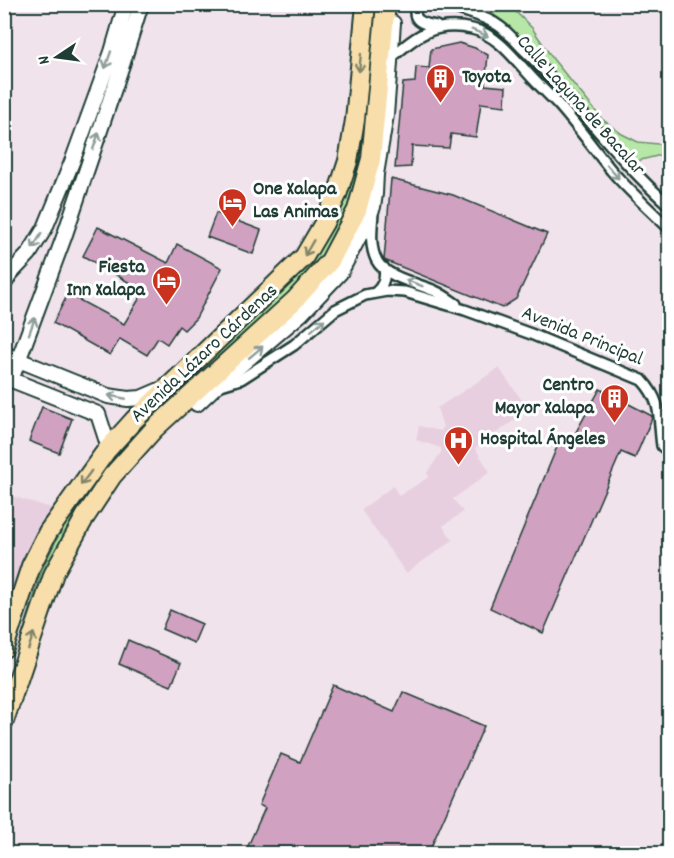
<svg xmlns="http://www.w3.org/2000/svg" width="674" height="858" font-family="Dekko,sans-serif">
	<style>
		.built { fill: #e7cfdf }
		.green { fill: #b7e7a6; stroke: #6b926d; stroke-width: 1.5 }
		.building { fill: #d0a1c0; stroke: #1f3d34; stroke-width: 1.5 }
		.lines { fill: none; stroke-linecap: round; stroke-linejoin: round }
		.street-casing { stroke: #1f3d34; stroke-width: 14 }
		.secondary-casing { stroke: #1f3d34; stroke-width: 18 }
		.highway-casing { stroke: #1f3d34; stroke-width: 22 }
		.street { stroke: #fff; stroke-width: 9 }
		.secondary { stroke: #fff; stroke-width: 14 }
		.highway { stroke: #f8deab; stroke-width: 18 }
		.oneway { stroke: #8f9e9a }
		.oneway2 { stroke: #81856a }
		.labels { text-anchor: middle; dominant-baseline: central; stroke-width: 6; stroke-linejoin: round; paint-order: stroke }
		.poi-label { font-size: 20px; font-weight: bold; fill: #1f3d34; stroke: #fff; text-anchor: start }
		.street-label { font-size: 20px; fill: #1f3d34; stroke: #fff }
	</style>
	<rect width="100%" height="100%" fill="#f1e3ec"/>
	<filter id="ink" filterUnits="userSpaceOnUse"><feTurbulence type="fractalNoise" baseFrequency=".0167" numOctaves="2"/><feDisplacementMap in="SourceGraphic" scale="12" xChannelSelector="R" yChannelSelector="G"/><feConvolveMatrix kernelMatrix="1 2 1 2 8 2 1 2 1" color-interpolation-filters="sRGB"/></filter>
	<g filter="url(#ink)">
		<!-- built -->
		<path class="built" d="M499,368L529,410L475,448L490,472L453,499L463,512L443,526L453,540L406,573L361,510L393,486L399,496L429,477L427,473L436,460L441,452V448L416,440L419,426L441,431L443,427L437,408Z
			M5,494L55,509L5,621Z"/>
		<!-- green -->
		<path class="green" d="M366,5H378L364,159L353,209L325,259L152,428L51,571L5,716V691L42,570L58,537L107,453L262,303L339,201Z
			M475,5H508L511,7L532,28L553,59L602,119L622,134L638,142L658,144L669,143V156L661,155L637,161L629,156L518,37L490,11Z"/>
		<!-- building -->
		<path class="building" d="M459,43L475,48L488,55L485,85L506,87L505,106L481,103L476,137L451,134L449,148L412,146L411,167L395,168L403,83L415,82L416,67L429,68L431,49Z
			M391,179L453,195L547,234L516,299L502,308L384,260Z
			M216,213L261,230L253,254L207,237Z
			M98,227L168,263L177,244L222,268L196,318L184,330L179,326L167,344L158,338L147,355L120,339L110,355L53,323L68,294L124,324L144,291L83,256Z
			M600,389L652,416V418L635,458L621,452L543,633L490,608L562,435L572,439Z
			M42,407L72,419L59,453L29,441Z
			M170,610L202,624L194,643L162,629Z
			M128,640L181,663L171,686L119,664Z
			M333,685L394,712L403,692L484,726L428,854H251L248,846L265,808L259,805L281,754L300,762Z"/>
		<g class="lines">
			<defs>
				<path id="street" d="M417,4C410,21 423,24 436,26
					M449,4L453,7C468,13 486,16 499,26C508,32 515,41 522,48C575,98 615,158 670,206
					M390,59C416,35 435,21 472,29C500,35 518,64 537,83C544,90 550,96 557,103C576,124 593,148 611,170C629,191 650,210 670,229
					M373,213C372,228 369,247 377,261C385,277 419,284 435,291C442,294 449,299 456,304
					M375,293C383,286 386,279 384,268
					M221,385L241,379L294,345L335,310L365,295L387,291L405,292L465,310L531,334L642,380C663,403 658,418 662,446L670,453"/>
				<path id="secondary" d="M4,284L11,273L29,254L45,228L72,162L112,52L126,4
					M4,354L108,396L128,399L141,398L162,389
					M4,377L98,414L109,448
					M11,380L64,237L123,62L141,4
					M197,404L215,387L301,314L340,273L361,233L373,207L375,194L376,174L386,115L393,23"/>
				<path id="highway" d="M4,648L31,566L48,532L106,451L134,420L304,257L324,223L337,195L348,161L355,120L366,4
					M4,721L54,573L85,517L112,476L154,429L295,300L330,261L357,210L371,159L386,4"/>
			</defs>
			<!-- street casing -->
			<use href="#street" class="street-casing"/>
			<!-- secondary casing -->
			<use href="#secondary" class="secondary-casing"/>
			<!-- highway casing -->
			<use href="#highway" class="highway-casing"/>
			<!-- street -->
			<use href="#street" class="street"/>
			<!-- secondary -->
			<use href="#secondary" class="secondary"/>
			<!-- highway -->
			<use href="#highway" class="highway"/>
		</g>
		<!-- one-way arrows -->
		<defs><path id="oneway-shaft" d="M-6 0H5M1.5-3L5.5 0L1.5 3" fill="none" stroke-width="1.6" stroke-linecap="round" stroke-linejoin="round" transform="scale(1.5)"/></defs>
		<g class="oneway">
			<use href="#oneway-shaft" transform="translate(480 33) rotate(22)"/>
			<use href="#oneway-shaft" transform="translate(108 60) rotate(109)"/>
			<use href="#oneway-shaft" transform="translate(96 141) rotate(-71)"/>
			<use href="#oneway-shaft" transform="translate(613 172) rotate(49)"/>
			<use href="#oneway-shaft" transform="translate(37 241) rotate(121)"/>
			<use href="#oneway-shaft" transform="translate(414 283) rotate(-159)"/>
			<use href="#oneway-shaft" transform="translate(318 325) rotate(-41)"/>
			<use href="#oneway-shaft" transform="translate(32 326) rotate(-70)"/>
			<use href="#oneway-shaft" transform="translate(256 352) rotate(-40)"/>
			<use href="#oneway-shaft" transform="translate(117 397) rotate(-169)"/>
		</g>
		<g class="oneway2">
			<use href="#oneway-shaft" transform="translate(360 63) rotate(96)"/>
			<use href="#oneway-shaft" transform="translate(309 248) rotate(120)"/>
			<use href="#oneway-shaft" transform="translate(86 478) rotate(126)"/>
			<use href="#oneway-shaft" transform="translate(31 641) rotate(-72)"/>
		</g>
	</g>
	<!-- icons -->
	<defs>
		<symbol id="building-pin" viewBox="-11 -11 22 30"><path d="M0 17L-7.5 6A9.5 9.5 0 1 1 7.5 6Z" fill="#c8321e" stroke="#fff"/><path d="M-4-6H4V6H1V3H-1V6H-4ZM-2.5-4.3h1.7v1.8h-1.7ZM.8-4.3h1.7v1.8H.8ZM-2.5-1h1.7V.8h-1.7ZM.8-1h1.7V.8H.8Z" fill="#fff"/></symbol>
		<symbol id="hotel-pin" viewBox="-11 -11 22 30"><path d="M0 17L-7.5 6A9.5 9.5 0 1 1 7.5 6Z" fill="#c8321e" stroke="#fff"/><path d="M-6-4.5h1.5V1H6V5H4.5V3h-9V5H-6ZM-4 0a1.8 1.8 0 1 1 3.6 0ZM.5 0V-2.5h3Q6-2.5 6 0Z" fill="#fff"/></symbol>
		<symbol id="hospital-pin" viewBox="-11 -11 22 30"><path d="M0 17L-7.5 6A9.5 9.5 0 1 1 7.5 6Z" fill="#c8321e" stroke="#fff"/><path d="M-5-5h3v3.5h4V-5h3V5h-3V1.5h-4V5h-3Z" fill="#fff"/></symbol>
	</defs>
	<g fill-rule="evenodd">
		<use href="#building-pin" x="424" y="62" width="33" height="45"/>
		<use href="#hotel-pin" x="216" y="186" width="33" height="45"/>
		<use href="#hotel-pin" x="150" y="264" width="33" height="45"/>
		<use href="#building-pin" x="598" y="382" width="33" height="45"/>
		<use href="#hospital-pin" x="442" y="424" width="33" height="45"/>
	</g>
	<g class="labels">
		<!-- poi labels -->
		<g class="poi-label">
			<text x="462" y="78">Toyota</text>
			<text x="253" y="190">One Xalapa<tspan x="253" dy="23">Las Animas</tspan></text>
			<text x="145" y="268" text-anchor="end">Fiesta<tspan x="145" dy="23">Inn Xalapa</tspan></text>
			<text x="594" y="386" text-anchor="end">Centro<tspan x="594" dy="23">Mayor Xalapa</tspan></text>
			<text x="480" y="440">Hospital Ángeles</text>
		</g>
		<!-- street labels -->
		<g class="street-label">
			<text transform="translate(580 106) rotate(48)">Calle Laguna de Bacalar</text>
			<text transform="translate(582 337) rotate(22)">Avenida Principal</text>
			<text transform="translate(205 354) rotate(-43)">Avenida Lázaro Cárdenas</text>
		</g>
	</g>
	<!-- margin -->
	<rect width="674" height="858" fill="none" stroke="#fff" stroke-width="24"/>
	<rect x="12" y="12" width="650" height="834" fill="none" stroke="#1f3d34" stroke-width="2" filter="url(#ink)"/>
	<!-- north arrow -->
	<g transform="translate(57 57) rotate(257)" stroke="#ffffff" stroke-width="4.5" paint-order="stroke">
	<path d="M0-4.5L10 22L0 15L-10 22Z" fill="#1f3d34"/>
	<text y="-9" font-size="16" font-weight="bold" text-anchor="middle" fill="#1f3d34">N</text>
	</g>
</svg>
